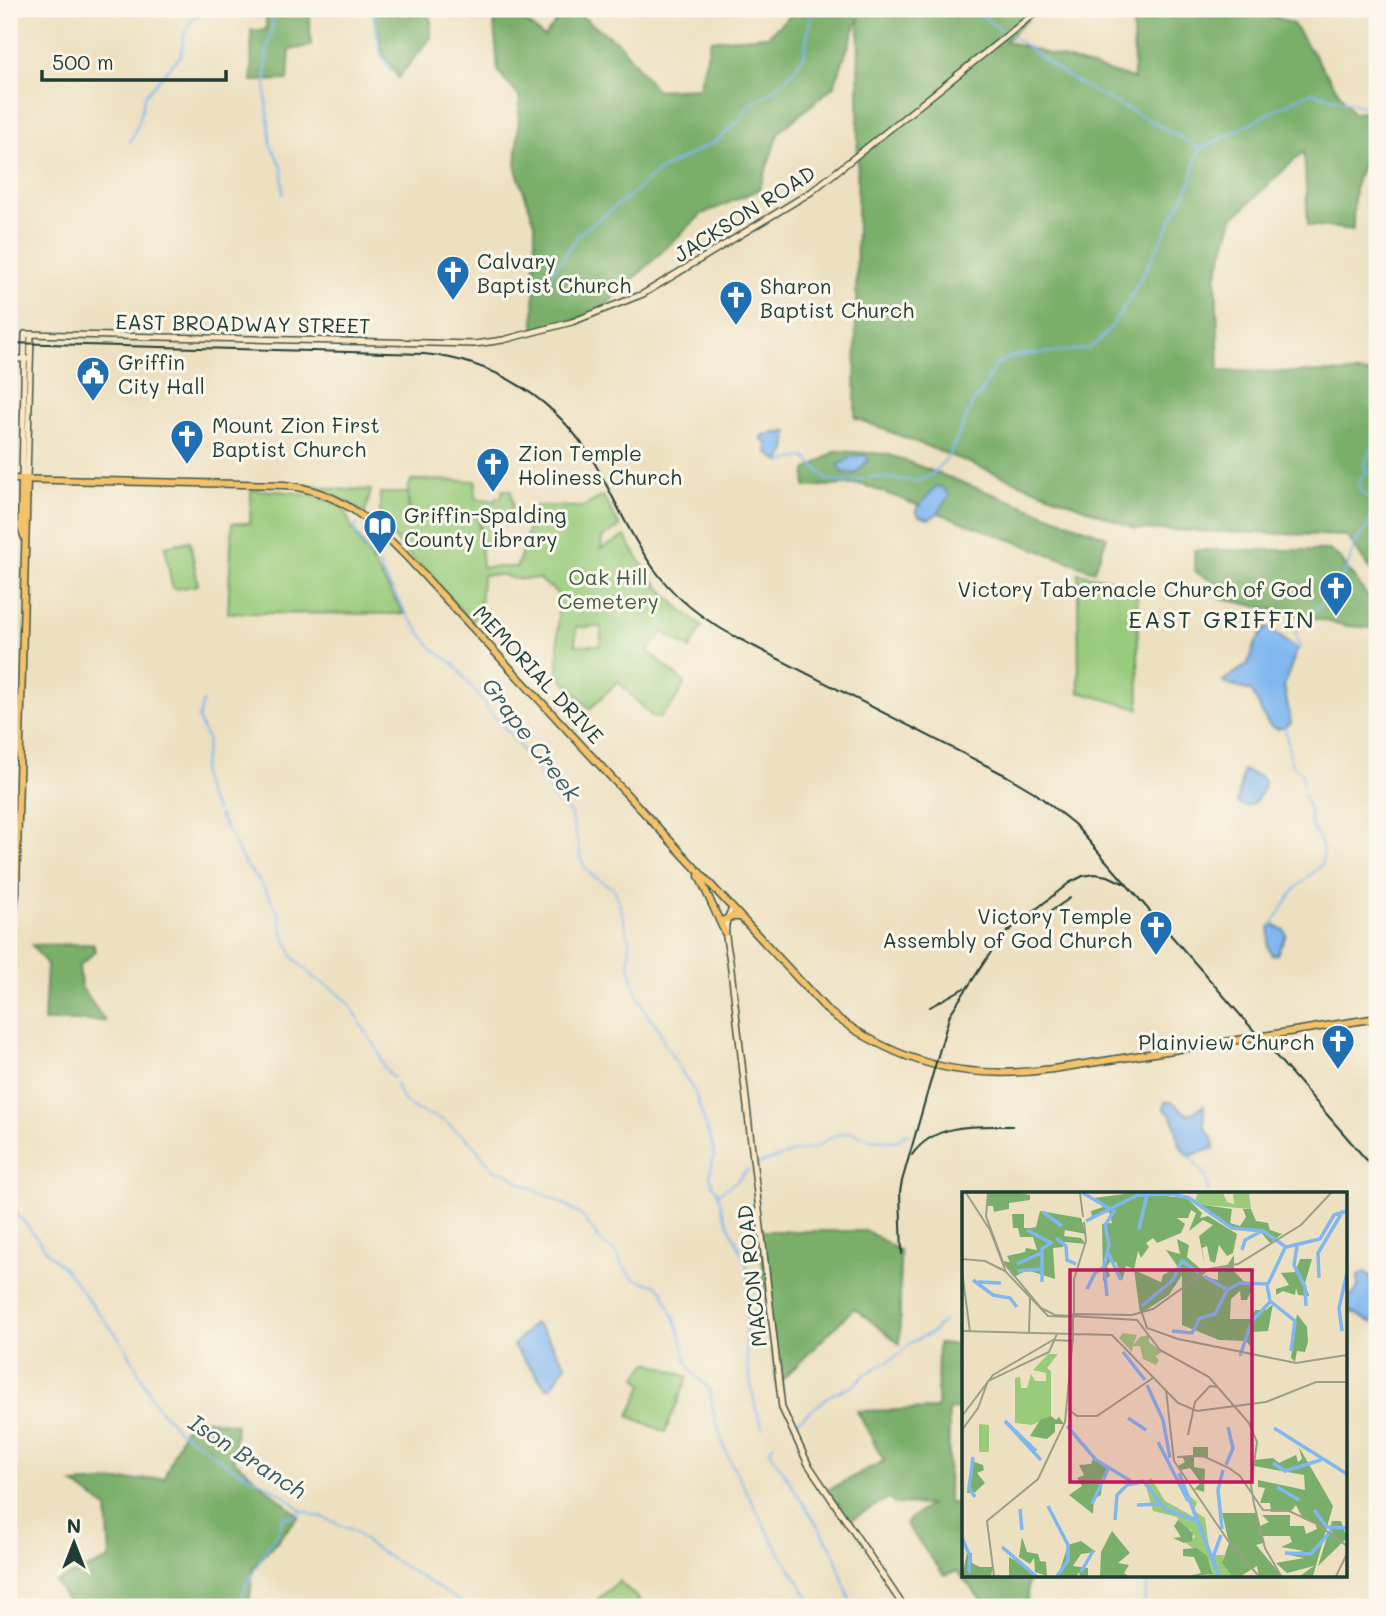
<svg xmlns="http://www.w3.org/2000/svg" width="1386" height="1616" font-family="Mali,sans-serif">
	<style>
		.green { fill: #99cb7b; stroke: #5c8458; stroke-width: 2; fill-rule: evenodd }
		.forest { fill: #7aaf6b; stroke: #4c7650; stroke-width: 2 }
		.water { fill: #80b7f0; stroke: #507a92; stroke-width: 2 }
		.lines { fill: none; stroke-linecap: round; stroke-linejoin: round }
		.stream { stroke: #80b7f0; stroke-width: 2 }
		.secondary-casing { stroke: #3e5549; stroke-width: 8 }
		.primary-casing { stroke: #3e5549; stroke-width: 9 }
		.secondary { stroke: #fbe7c3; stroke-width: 5 }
		.primary { stroke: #f4c26a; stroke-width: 6 }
		.rail { stroke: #1f3d34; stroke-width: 2 }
		.labels { text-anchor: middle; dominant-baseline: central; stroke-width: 6; stroke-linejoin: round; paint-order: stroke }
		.street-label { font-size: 21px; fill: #1f3d34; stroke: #fbf7ec }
		.poi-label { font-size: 21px; fill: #1f3d34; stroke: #fbf7ec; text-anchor: start }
		.park-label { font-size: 21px; fill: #3e6046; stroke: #fbf7ec }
		.water-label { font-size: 23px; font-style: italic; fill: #375c63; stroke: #fbf7ec }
		.quarter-label { font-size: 24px; letter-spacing: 2px; fill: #1f3d34; stroke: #fbf7ec }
		.inset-river { fill: none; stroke: #80b7f0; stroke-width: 3.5 }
		.inset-road { fill: none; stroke: #9b9f88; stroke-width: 2 }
		.view { fill: #c2185b; fill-opacity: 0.15; stroke: #c2185b; stroke-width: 3.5 }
		.inset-edge { fill: none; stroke: #1f3d34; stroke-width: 3.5 }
	</style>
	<rect width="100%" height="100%" fill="#fbf7ec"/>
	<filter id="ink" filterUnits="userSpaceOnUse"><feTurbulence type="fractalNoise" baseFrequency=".0143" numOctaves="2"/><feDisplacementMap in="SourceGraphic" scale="14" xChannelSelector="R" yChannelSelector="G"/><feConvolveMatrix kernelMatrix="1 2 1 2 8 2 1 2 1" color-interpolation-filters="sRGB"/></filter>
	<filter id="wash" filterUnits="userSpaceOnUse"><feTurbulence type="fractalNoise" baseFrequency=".00686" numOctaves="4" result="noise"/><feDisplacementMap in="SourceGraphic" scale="28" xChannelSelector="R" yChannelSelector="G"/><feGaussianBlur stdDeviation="1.57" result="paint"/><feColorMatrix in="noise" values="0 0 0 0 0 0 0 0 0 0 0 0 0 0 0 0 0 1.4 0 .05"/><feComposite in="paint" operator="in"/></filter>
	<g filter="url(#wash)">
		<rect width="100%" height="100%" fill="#ede0c0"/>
		<!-- green -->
		<path class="green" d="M411,480L476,481L475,498L495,501L496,497H502V490H511L513,508L498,519L499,537L495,545L482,548L480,521L478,519L482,567H517L535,506L583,507L603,496L620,527L602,538L601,549L625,536C644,572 669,603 702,626L690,649L663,632L648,651L685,683L674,702L660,718H653L618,681L590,709L558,675V594L539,579H514L503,575H484L482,578L480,606L472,622L378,521L380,519V493H408V518H410L408,489ZM576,627H601V645H575Z
			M307,484L335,489L371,490L365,513L336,496L306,486Z
			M251,490C283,490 314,493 343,507L353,530L404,614L228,613L232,523H250Z
			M190,541L198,585L177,589L172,588L165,546Z
			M1078,573L1137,586L1139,709L1079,692Z
			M651,1363L688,1377L665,1432L629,1416L643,1385L637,1377L646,1364Z
			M619,1581L647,1607H589Z"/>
		<!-- forest -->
		<path class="forest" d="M266,9H309L311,46L290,50L288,80L252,81L251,30H266Z
			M372,9H431V38L398,78L382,52Z
			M493,9H510L544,37L567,9H571L620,44L656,90L699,88L711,40L768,36L797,9H1018L1029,18L1005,41L1134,79L1133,9H1257L1293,24L1353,113L1377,111V143C1353,170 1353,196 1353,230L1308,225L1304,151L1233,218L1216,277L1219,371L1377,373L1375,577L1347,536L1137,529L855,418L859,17L834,86L779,132L759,190L702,214L595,315L534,331L535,224L516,169L520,98L498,71Z
			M836,451L887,454L1107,537L1094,571L861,484L805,487L806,470Z
			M1194,550H1329L1339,557L1374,605L1373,628L1348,626L1219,598L1217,584L1195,572Z
			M93,944L96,951L79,966L81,987L105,1021H44L47,965L32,945Z
			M759,1231H867L900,1251V1344L854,1308L777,1385Z
			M938,1344H964V1410L949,1409L948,1503H964V1576H1028L1027,1607H987L957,1571L944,1575L905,1523L929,1505L895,1504L889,1498L847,1522L825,1491L884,1461L857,1411L937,1409Z
			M189,1417L236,1424L234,1460L299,1516L253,1568L249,1607H72L55,1582L110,1559L107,1508L74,1484L164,1478Z"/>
		<!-- water -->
		<path class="water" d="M788,432L786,450L780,462L768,453L767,444L761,438L762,435Z
			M866,455L868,460L855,474L841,472L838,465L853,456Z
			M936,486L944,488L949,496L937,514L929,519L919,516L916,510Z
			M1267,627L1297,649L1284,686L1291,723C1265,743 1262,705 1251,691L1225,684L1223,681L1247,665L1257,640Z
			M1243,770L1261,777L1265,783C1261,796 1251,813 1237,803Z
			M1274,925L1285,931L1286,935L1277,954L1272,955L1268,947L1270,926Z
			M1165,1102H1172L1187,1114L1192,1113L1204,1105V1126L1213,1139L1214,1148L1189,1156C1172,1143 1183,1123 1164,1109Z
			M1365,1272L1371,1277V1286L1377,1292V1313L1372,1323L1346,1309V1297L1354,1294L1358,1287V1276Z
			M534,1323C549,1333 553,1350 566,1364L551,1388H547L513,1346Z"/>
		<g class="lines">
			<!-- stream -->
			<path class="stream" d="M271,9L273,20L266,59V97L271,146L282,167L283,194
				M373,9L381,54L390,72
				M973,9L1005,33
				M1010,35C1032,49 1050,66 1072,79C1113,104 1159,122 1199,149
				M130,142L139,122L145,95L181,55L184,35L192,19L209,9
				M551,274L579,234L638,189L658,171L718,140L741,119L748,106L766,95L790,75L804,55L812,9
				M780,462C789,463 795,456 805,457L828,480L834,482H852L870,477L916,481L921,480L931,475L948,457L974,401L983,390L995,365L1013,356L1087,349C1116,337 1161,240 1176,210C1180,202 1185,194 1189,186C1194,175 1194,161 1199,150L1310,92L1362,106H1370L1377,101
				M357,524L355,531L373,560L381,566L382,573L408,616L433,649L454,664L494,717L516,740L524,754L528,755L555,801L570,812L584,867L593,876L614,889L617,895L630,943L629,966L638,997L648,1016L659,1028L663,1041L695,1093L713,1148L714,1156L710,1174L712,1184L717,1191L723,1212L747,1265L749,1299L745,1338L748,1369L756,1410L763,1428
				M1296,654L1300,647L1295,634L1302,622L1319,607L1347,569L1355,542L1368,527L1374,512L1373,499L1362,494L1359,487L1361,477L1367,472L1364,465L1377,438
				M203,702L198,719L208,741L201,774L208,797L217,811
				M1285,727L1290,756
				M1290,760L1295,768L1302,773L1303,784
				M219,815L245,864L259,880L278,911L284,935
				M1271,926L1295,889L1322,864C1327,839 1314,840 1311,822C1309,810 1309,807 1304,796
				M285,937L293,957L314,978L333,989L348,1002L359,1019
				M360,1023L378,1050L384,1067L393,1078
				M396,1083C403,1111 422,1111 445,1121
				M447,1123L471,1142L494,1170L508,1173L520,1183L566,1205L584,1218
				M1189,1155L1206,1177L1208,1191
				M756,1165L794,1152L816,1148L826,1140L844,1133L852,1132L866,1138L891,1141L898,1140L906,1133L909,1135
				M718,1194L738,1180L748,1169
				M9,1207L27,1225L48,1253L70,1275L89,1301L116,1334L128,1351L155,1404L178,1430L233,1468L271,1487L289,1499L302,1511H307L312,1515L322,1517L354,1531L371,1546L469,1607
				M585,1220L602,1243L616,1252L622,1265L634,1279L655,1285L662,1290L670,1308
				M671,1311C689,1341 675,1363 709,1388L715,1419L728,1457L775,1545L815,1607
				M793,1425L832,1394L851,1387L866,1374L894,1358L912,1342L933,1332L943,1321
				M774,1445L770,1449L772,1454L833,1550L852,1607
				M240,1607L244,1590L265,1551L278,1532L283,1517L297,1515L301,1512
				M1143,1607L1149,1576"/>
		</g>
	</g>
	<g filter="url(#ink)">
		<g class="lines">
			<defs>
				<path id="secondary" d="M9,359H27
					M22,479L25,334L475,344L503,340L572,322L643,294L811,192L1040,9
					M27,479L31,335
					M732,909C721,926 727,942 730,961L782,1408L808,1464L904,1607"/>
				<path id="primary" d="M9,479L285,485C339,492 367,517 404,554L828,1011C898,1065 966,1081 1053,1069L1377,1018
					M22,479L21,528L24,536
					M699,876L725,933
					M720,922L730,917H739
					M9,948L16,893L27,479"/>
			</defs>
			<!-- secondary casing -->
			<use href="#secondary" class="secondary-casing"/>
			<!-- primary casing -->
			<use href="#primary" class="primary-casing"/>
			<!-- secondary -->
			<use href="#secondary" class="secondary"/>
			<!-- primary -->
			<use href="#primary" class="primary"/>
			<!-- rail -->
			<path class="rail" d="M9,343L424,354C496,361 557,400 594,462C616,501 633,543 661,578C681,603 705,620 732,635L1007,776L1034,792L1074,824L1377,1172
				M1044,916L1070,898
				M930,1007L964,988
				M912,1155C935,1122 977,1126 1012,1126
				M902,1254L900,1192L902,1181L950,1014L1001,937L1069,883L1083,876L1095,874L1108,876L1123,883"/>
		</g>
	</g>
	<!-- icons -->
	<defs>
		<symbol id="church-pin" viewBox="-11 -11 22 30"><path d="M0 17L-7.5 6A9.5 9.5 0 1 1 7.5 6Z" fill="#1f6fb2" stroke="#fbf7ec"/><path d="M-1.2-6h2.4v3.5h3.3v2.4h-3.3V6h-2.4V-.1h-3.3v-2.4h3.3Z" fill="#fff"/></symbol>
		<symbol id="civic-pin" viewBox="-11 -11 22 30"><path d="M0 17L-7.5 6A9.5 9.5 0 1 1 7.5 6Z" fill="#1f6fb2" stroke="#fbf7ec"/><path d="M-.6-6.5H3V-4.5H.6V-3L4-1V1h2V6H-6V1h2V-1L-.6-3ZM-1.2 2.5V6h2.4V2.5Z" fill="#fff"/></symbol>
		<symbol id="library-pin" viewBox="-11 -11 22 30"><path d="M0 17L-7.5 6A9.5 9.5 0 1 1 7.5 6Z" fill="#1f6fb2" stroke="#fbf7ec"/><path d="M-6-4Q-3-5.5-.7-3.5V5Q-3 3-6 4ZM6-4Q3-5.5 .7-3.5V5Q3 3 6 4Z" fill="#fff"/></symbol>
	</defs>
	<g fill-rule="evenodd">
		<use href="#church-pin" x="434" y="253" width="38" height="52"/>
		<use href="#church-pin" x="717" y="278" width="38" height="52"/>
		<use href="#civic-pin" x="74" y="354" width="38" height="52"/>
		<use href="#church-pin" x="168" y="417" width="38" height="52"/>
		<use href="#church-pin" x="474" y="445" width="38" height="52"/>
		<use href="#library-pin" x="361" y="507" width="38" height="52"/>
		<use href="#church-pin" x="1317" y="569" width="38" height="52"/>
		<use href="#church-pin" x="1137" y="908" width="38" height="52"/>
		<use href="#church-pin" x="1319" y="1022" width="38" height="52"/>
	</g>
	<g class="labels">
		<!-- street labels -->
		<g class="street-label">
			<text transform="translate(744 213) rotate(-32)">JACKSON ROAD</text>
			<text transform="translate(243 323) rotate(1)">EAST BROADWAY STREET</text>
			<text transform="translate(539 674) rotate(47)">MEMORIAL DRIVE</text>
			<text transform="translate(751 1276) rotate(-96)">MACON ROAD</text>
		</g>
		<!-- poi labels -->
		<g class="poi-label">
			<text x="477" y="260">Calvary<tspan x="477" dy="24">Baptist Church</tspan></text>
			<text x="760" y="285">Sharon<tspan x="760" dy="24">Baptist Church</tspan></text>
			<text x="118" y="361">Griffin<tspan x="118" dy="24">City Hall</tspan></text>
			<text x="212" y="424">Mount Zion First<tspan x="212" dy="24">Baptist Church</tspan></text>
			<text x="518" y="452">Zion Temple<tspan x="518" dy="24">Holiness Church</tspan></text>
			<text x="404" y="514">Griffin-Spalding<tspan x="404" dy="24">County Library</tspan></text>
			<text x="1312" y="588" text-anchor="end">Victory Tabernacle Church of God</text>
			<text x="1132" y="915" text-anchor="end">Victory Temple<tspan x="1132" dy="24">Assembly of God Church</tspan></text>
			<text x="1314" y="1041" text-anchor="end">Plainview Church</text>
		</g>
		<!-- park labels -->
		<g class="park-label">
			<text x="608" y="576">Oak Hill<tspan x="608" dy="24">Cemetery</tspan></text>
		</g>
		<!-- water labels -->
		<g class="water-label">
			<text transform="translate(532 739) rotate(53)">Grape Creek</text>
			<text transform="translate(248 1456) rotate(33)">Ison Branch</text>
		</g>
		<!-- quarter labels -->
		<g class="quarter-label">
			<text x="1222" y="618">EAST GRIFFIN</text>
		</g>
	</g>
	<!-- overview -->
	<g transform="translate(962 1192)">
		<rect width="385" height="385" fill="#ede0c0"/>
		<path d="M236,1H261L265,10L272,12L271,1H287L289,17L241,13L239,16L233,9ZM161,141L175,143L171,153L178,145L187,143V150L200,160L193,164L197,168L194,173L181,167L178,154H171L170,160L157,146ZM86,162H96L85,176L89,179V224L70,233L53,231V186L58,185L59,196H65L69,182L73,189H84V181L71,178ZM17,232L27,233V260H17ZM189,286L203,309L232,325L222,297L223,291L224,301L235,310L232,319L243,326L248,363H262L261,370L273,384H245L251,380L247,369L224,351L233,345L229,338L219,334L215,325L191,319L183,291Z" fill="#99cb7b"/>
		<path d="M26,1H57L68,3V8L47,11V17L32,20L31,14H24ZM170,1L225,6L240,21L238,26L246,24L275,42L271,61L265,64L257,53L253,71L248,69L245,54L240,56L243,75L237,44L251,33L241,28L227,39L234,21L229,18L226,26H215L223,32L219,41L195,51L191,46L184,51L187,55L179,66L176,59L172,78L199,90L201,83L216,75L204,58L218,62L215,47L227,53L225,65L243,81L240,84L256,88V76L264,75L272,63V79L285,93H292L285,108H279L278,99L269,107L268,127H289L293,118H304L311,112L306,139L289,140L288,154L284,149L257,148L220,133V83L207,103L178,122L172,77L164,74L160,89L154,70H148L145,74L148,84L141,89L140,32L150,31L147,20L130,25L129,19L141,15L132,6ZM241,13L270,17L268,31L278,34L284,25L281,17H289L294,29L306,31L308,38L320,42L308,51L297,38L274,37L248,23L239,16ZM78,19L119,26L124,42L103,38L102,44L119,46L124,52L102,50L101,55L91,56L93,87L65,78L52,85L41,69L48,70L45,64L63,60L64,56L75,58L71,45H58L56,36H51L50,22H62V36H69L74,35ZM338,67H350L343,91L347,104L336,103L334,96L333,103L321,99L314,103V97L327,93L319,81L333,80ZM335,122L345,135L346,150L343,160L335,159L333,170L329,166ZM89,224L94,228L97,225L102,232H93V240L85,247L68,244L78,228ZM231,255H246V266L232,264V275L243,277L242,300L232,297L239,291L228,276L219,278L216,274L223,270L220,264L231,263ZM337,255L371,314L351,384H338L352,374L325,381L314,371L342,366L323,362L342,359L319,355L330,350L328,344H301V351L294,353L320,384H297L295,374L279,384H270L260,371L267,351L260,321H294L298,334L307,330L300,323H328V334H342L344,342L355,337L353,331L341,327L334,313L329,319L309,320L308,311H298L303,296L296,295V288L343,298L342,283L292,274L293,268L311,266L317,271L334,263L336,270L340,267ZM132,264L147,277L141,284L139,303L132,307L131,322L107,303L120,294L115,286L122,283L117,273L129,272ZM10,269L21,273L22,278L15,281L23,291L12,301H5ZM216,328L231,341L230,349L222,351L211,346L219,345L212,334ZM370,329H379L385,346L356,374ZM150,339L168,361L156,371L167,373L162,381L166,384H138L139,360ZM60,345L65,360L76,362L78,369L84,370L85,384L73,380L72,366L68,372L57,365ZM119,349L134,360L119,362L111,374L126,376V384H118L117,380L115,384H96L106,353ZM235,356L245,364L251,382L228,384L239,381L232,365L221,364V357ZM5,361H10V371L18,375H31L29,384H0ZM47,365L65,375L71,384H47Z" fill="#7aaf6b"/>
		<path class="inset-river" d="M121,1L150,18M81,20L100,34M124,29L176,3L210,2L227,6L270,36L301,39L324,55L358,47L372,23L385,19M177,37L185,3M65,38L89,51M94,46L104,54L105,68L114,72M335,54L332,73L343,95L344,114M280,58L283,48L300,39M146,61L159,88M55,72L81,60M55,79L80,77M242,84L264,97M357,86L356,61L381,19M11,88L31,103L48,106L55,115M16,90L39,91M80,90V57L90,50M306,92L323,56M305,93L308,109L333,129L329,159M125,97L133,81L142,75M145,104L142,74L147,53L143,33L153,18M180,114L211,88L220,69L237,81M210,139L230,141L238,126L253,122L265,98L278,91L306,92M380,139L377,116L385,81M161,160L183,188M278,164L290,129L308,110M185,193L201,228L208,266M166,226L184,238M43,229L74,259M43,229L79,268M105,234L134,268L172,291L182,289M312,236L385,282M196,250L226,309M11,265L7,296L13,305M311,271L323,279L359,268M264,273L271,256L266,235M217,281L257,384M182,290L203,317L233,328M315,295L337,308M130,312L146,277M175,313L197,312M86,314L106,353V369L95,384M58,317L60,338M352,318L365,335L385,336M153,328L155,303L165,293L180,290M260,337L256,298L261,278M0,346L8,364L7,381M40,355L74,384M323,361L349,362L370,338M250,368L259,343M119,380L131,359"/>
		<path class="inset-road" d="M4,1L28,38L44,80L86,124L111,125M26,1L24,24L41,70L79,116L93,123L175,128L198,158L247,185L287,231L295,250L289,293L292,312L303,356L319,384M118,1L121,25M0,67L23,69L43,79M0,79L8,140M180,121L185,136L216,147L334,171L385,163M112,122V87L124,49L122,30M0,139L150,143L216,211L235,219L304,210L354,190H385M67,140L68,106M111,149V122L170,123L191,117L247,77L276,72L339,33L369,1M204,198L212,269L271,356L297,384M106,217L115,224H135L191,186M0,224L31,183L91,148L111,149M0,238L16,216L26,189L87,160L95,142M226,243L233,210L248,194L256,195M215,265L241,264L267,276L278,284L301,318L327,319L355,332L385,354M32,384L25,329L76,287L103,230L111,145M374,384L385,362"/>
		<path class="view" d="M108,78H290V290H108Z"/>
		<rect width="385" height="385" class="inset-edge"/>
	</g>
	<!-- margin -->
	<rect width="1386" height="1616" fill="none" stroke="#fbf7ec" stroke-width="35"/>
	<!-- north arrow -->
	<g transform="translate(74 1543)" stroke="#fbf7ec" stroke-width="5" paint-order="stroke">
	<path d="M0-5L12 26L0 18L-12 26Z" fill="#1f3d34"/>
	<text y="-10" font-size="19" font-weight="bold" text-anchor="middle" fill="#1f3d34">N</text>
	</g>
	<!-- scale -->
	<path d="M42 70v10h184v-10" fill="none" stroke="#1f3d34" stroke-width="3.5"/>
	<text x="52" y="70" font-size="21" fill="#1f3d34" stroke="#fbf7ec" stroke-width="5" paint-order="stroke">500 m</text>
</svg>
